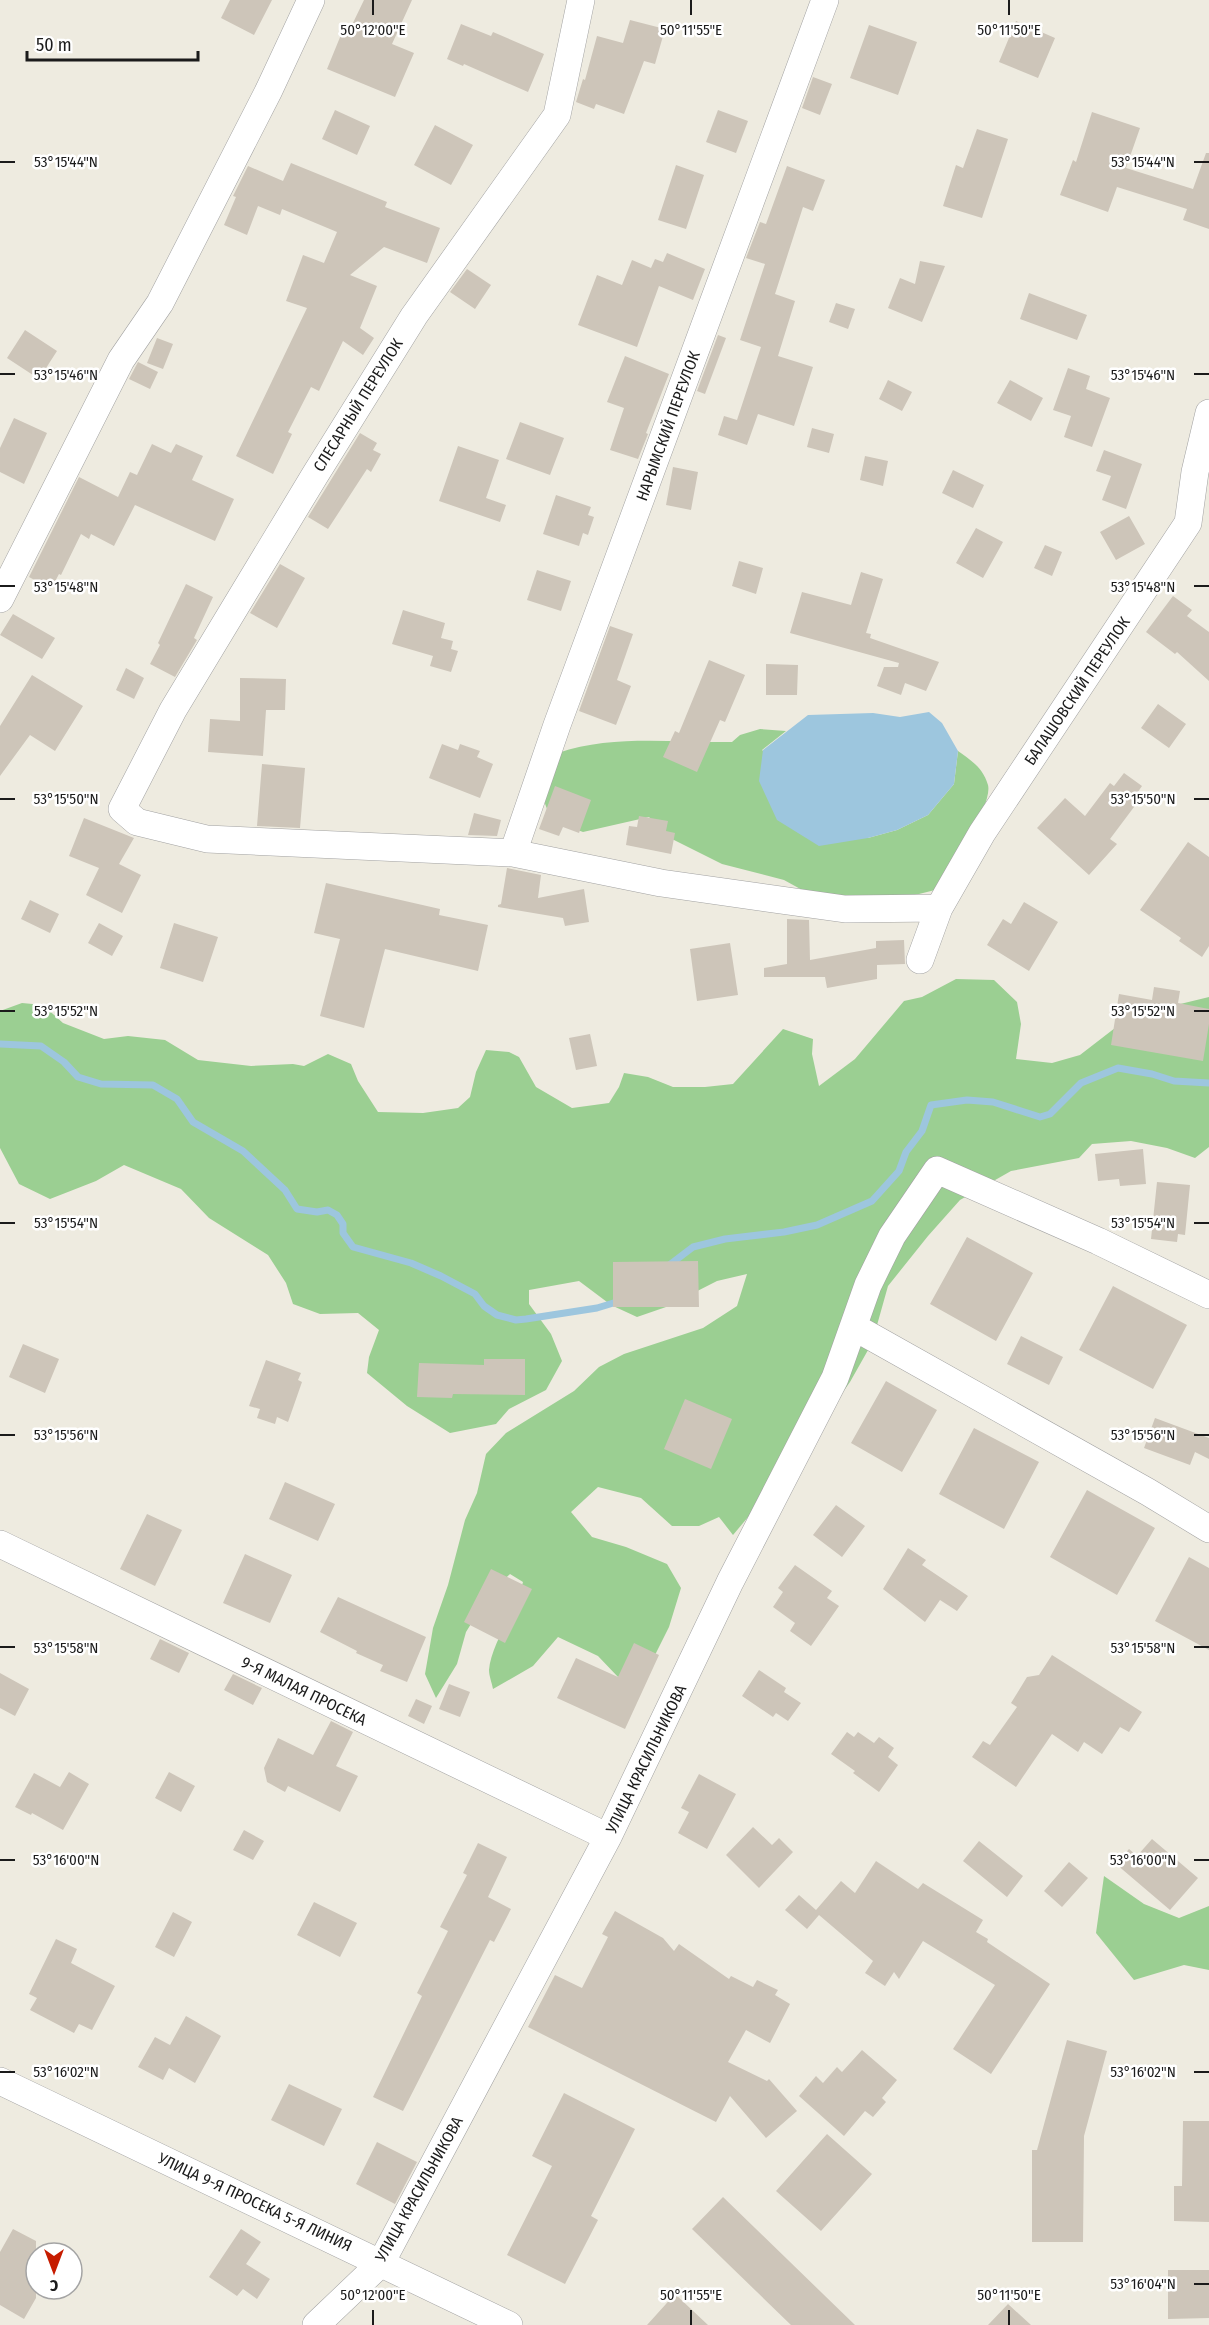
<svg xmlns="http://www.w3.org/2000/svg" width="1209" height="2325" font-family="'Fira Sans Condensed',sans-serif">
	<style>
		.forest { fill: #9bcf92 }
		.water { fill: #9dc6de }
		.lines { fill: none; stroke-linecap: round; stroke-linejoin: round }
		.stream { stroke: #9dc6de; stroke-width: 7 }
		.building { fill: #cdc5b9 }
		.minor-casing { stroke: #a2a2a2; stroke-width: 28 }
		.minor { stroke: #fff; stroke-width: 27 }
		.ticks { fill: none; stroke: #1b1b1b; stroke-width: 2 }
		.labels { text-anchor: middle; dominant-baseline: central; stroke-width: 5; stroke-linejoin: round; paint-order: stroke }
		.street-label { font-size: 16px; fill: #1b1b1b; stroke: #fff }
		.ticks-label { font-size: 15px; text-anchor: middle; fill: #1b1b1b; stroke: #fff; stroke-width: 5; stroke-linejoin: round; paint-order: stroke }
	</style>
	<rect width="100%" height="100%" fill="#eeebe0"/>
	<!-- forest -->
	<path class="forest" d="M760,729L786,731L762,750L868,838L897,830L928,815L954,784L958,751C972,761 983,768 988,785C993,803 953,869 943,888L911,896H833L804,891L784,880L722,864L668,837L649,817L583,832L551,820L539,787L558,753C613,734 674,743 732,742L740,735Z
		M956,979L994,980L1017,1002L1021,1024L1016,1059L1052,1063L1080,1055L1137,1011L1172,1006L1209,997V1147L1195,1158L1167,1148L1131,1141L1092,1144L1079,1158L1011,1171L960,1200L928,1236L888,1286L872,1343L850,1382L790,1467L733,1535L719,1517L699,1526H672L641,1498L598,1487L571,1512L592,1537L626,1547L667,1564L681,1588L669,1627L654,1657L618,1677L598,1656L558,1637L533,1666L493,1689C492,1683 489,1676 489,1670C491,1644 516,1610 523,1582L510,1574L490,1593L466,1632L457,1664L436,1698L425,1674L433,1628L448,1585L465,1520L477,1493L486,1454L506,1433L574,1391L599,1367L624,1354L703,1328L737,1306L747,1274L717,1281L666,1307L637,1317L611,1305L579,1281L529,1290V1304L551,1334L562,1361L546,1390L509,1409L496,1424L450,1433L407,1406L367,1373L369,1357L379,1330L358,1313L320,1314L293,1304L286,1283L268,1255L209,1218L181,1189L124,1165L96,1181L50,1199L19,1184L0,1148V1011L22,1003L43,1005L63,1023L104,1039L128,1036L165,1040L198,1060L251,1066L293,1064L304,1066L328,1054L351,1064L358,1081L378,1112L423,1113L458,1108L470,1097L476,1072L486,1050L509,1052L519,1057L536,1087L572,1108L609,1103L619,1087L624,1073L648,1077L673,1087H705L733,1084L783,1029L813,1039L812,1054L819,1086L855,1059L904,1001L922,997Z
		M1104,1876L1144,1904L1179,1918L1209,1906V1970L1184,1965L1134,1980L1096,1933Z"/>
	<!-- water -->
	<path class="water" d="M929,712L942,723L958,751L954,784L928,815L897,830L868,838L819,846L777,820L759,781L763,750L808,715L873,713L900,717Z"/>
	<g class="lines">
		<!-- stream -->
		<path class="stream" d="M0,1044L41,1046L64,1062L78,1077L101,1084L153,1085L177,1099L193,1122L243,1151L285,1190L297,1209L317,1212L328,1210L337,1215L343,1224V1233L353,1247L411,1263L441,1276L475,1294L484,1306L497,1315L516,1320L526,1319L597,1308L620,1301
			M668,1266L693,1247L725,1239L784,1232L817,1225L872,1201L899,1171L906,1152L922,1131L931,1105L967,1100L993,1102L1040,1117L1050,1114L1081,1083L1118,1068L1152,1074L1174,1081L1209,1083"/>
	</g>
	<!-- building -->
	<path class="building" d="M230,0H272L254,35L221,18Z
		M364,0H412L392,44L414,53L395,97L327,69L345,25L351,27Z
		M630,20L665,29L655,64L644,61L624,114L596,104L594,109L576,102L583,79L585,80L597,36L623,43Z
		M1016,21L1055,38L1038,78L999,62Z
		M461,24L491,36L493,32L544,54L528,92L464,64L463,66L447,59Z
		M869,25L917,42L898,95L850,78Z
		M813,77L832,84L820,115L802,108Z
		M335,110L370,126L357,155L322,139Z
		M718,110L748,121L736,153L706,142Z
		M1092,112L1140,128L1126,168L1193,189L1206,153H1209V229L1183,220L1187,209L1117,187L1108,212L1060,195L1073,160L1076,162Z
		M435,125L473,145L451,185L414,165Z
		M977,129L1008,139L982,218L943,206L956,165L963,168Z
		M291,163L387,202L385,207L440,228L427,263L384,247L350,275L377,286L360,328L374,338L363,355L343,341L319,391L311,387L288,432L292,434L273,474L236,456L307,308L286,301L303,255L324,263L337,232L282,209L280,215L258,206L247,235L224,225L236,197L233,196L248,166L283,181Z
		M676,165L704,175L686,229L658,220Z
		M787,166L825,180L813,211L803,207L775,294L795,301L778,356L813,367L794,426L758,414L747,445L718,435L724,416L737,420L761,347L740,340L765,264L746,258L760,222L766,224Z
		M667,253L705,269L693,300L659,286L637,347L578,325L597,275L622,285L632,260L651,268L655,259L663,262Z
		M920,261L945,266L922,322L888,308L900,278L915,284Z
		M467,269L491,285L475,309L450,292Z
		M1029,293L1087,315L1077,340L1020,319Z
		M836,303L855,309L848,329L829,322Z
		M25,330L57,351L39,379L7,358Z
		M718,335L726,338L705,394L697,391Z
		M157,338L173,344L163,369L147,363Z
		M625,356L669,374L646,433L648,434L638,459L610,450L624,408L607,402Z
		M138,362L158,372L150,389L129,379Z
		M1068,368L1090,376L1086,389L1110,398L1092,447L1064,437L1071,416L1053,410Z
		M888,380L912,392L902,411L879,399Z
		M1010,380L1043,398L1031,421L997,403Z
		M14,418L47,433L24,484L0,472V448Z
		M520,422L564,438L550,475L506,459Z
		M812,428L834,434L829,453L807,447Z
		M360,433L377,443L373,450L381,454L371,472L367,469L328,529L308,517Z
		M152,444L171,453L176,444L203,456L192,480L234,499L215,541L135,505L114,546L91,534L89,539L81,534L61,575L59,574L51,589L29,577L79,477L118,497L130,472L137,475Z
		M458,446L499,460L486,498L506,505L500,522L439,501Z
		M1104,450L1142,464L1126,509L1102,500L1111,476L1096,471Z
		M865,456L888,461L883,486L860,480Z
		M673,467L698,472L691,510L666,505Z
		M953,470L984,485L973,508L942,493Z
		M556,495L591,507L588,515L594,517L588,535L583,533L579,546L543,534Z
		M1129,516L1145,544L1116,560L1100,532Z
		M976,528L1003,542L983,578L956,563Z
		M1045,545L1062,552L1052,576L1034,568Z
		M739,561L763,568L756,594L732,586Z
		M280,564L305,578L277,628L250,613Z
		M537,570L571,581L561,611L527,600Z
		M861,572L883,579L866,633L871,634L870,638L939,662L926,691L905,683L901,695L877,686L884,667H898L899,663L790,633L802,592L851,605Z
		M186,584L213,597L194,638L197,640L175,677L150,664L160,645L158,643Z
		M1173,596L1192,610L1187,616L1209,632V681L1177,652L1175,654L1146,632Z
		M403,610L445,623L441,638L453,641L451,649L458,651L451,672L430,666L433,656L392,644Z
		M13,614L55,638L42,659L0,635Z
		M610,626L633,634L617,680L631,686L616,725L579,711Z
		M709,660L745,675L725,722L720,720L697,772L663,757L675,731L679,733Z
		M766,664L798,665L797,695H766Z
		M126,668L144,678L134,699L116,690Z
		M32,675L83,706L55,751L30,735L0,776V726Z
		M240,678L286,679L285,710H266L263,756L208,752L210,719L240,721Z
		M1158,704L1186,724L1169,748L1141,728Z
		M442,744L458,750L460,744L480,751L477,757L493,764L480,798L429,778Z
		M262,764L305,768L300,828L257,826Z
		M1124,773L1142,786L1133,799L1137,803L1110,839L1117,844L1089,875L1037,828L1065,798L1085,816L1110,783L1114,786Z
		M555,786L591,800L579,833L563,827L559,836L539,829Z
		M474,813L501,820L497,836L468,835Z
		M639,816L668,821L666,831L675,833L671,854L626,845L629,826L637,827Z
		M84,818L134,838L119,864L141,875L122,913L86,895L99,868L69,856Z
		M1188,842L1209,857V946L1202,957L1179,941L1181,938L1140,910Z
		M507,868L541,875L538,898L584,889L589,922L565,926L563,918L498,907V905L501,904Z
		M326,883L440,909L439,915L488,925L478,971L385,949L364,1028L320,1016L340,939L314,933Z
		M30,900L59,914L50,933L21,919Z
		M1024,902L1058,922L1029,971L987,945L1003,919L1011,924Z
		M787,919L809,920L810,960L876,948V941L904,940L905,964L877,965V979L827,988L825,977H764V968L787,964Z
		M99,923L123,936L112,956L88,943Z
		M174,923L218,937L203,982L160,968Z
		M730,943L738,995L697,1001L690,949Z
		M1154,987L1180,991L1178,1003L1209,1009V1024L1203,1061L1111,1045L1119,994L1152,1000Z
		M590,1034L597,1066L576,1070L569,1038Z
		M1143,1149L1146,1184L1120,1186L1119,1179L1098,1181L1095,1154Z
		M1157,1182L1190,1185L1185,1235L1178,1234L1177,1242L1151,1239Z
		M967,1237L1033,1273L996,1341L930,1304Z
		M698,1261L699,1307H613V1262Z
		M1113,1286L1187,1325L1153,1389L1079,1350Z
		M1021,1336L1063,1357L1049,1385L1007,1364Z
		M23,1344L59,1359L45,1393L9,1377Z
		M484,1359H525V1395L453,1394L452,1398L417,1397L419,1363L484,1365Z
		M266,1360L301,1373L298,1380L302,1382L288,1422L277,1417L275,1424L257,1418L260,1409L249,1406Z
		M886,1381L937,1410L902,1472L851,1443Z
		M685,1399L732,1419L711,1469L664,1449Z
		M1155,1418L1209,1438V1459L1195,1452L1190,1465L1144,1448Z
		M974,1428L1039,1462L1004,1529L939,1494Z
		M285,1482L335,1504L318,1541L269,1519Z
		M1087,1490L1155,1528L1117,1595L1050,1557Z
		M836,1505L865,1526L842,1557L813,1535Z
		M147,1514L182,1530L155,1586L120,1569Z
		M908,1548L926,1560L922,1565L968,1596L957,1611L940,1600L925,1622L883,1589Z
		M245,1554L292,1575L270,1623L223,1603Z
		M1189,1557L1209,1568V1650L1155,1621Z
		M795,1565L832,1591L827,1598L839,1606L811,1646L790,1631L795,1623L773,1607L783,1592L778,1588Z
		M491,1569L532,1589L505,1643L464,1622Z
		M338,1597L426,1637L407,1682L380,1671L383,1665L356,1653L357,1651L320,1632Z
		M160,1639L189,1653L179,1673L150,1659Z
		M634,1643L659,1655L625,1729L557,1698L576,1658L618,1677Z
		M1052,1655L1142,1712L1129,1732L1120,1727L1102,1754L1084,1742L1078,1752L1052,1734L1016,1787L972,1757L983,1741L990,1745L1017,1707L1011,1703L1027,1677L1039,1675Z
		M759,1670L786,1688L784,1692L801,1703L788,1721L776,1713L773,1717L742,1696Z
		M0,1673L29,1689L15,1716L0,1708Z
		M233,1674L262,1688L253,1705L224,1690Z
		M449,1684L470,1692L460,1717L439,1709Z
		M416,1699L432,1706L424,1724L408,1716Z
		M331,1721L353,1732L336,1766L358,1776L340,1812L288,1786L285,1792L267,1782L264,1768L278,1738L313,1755Z
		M847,1732L854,1737L858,1732L874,1743L879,1737L894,1748L888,1757L898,1765L879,1792L853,1773L855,1771L831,1754Z
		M69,1772L89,1784L63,1830L32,1813L31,1815L15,1807L34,1773L60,1787Z
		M169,1772L195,1786L181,1812L155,1798Z
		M699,1774L736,1794L707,1849L678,1833L689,1812L681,1808Z
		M753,1827L772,1845L779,1838L793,1852L759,1888L726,1855Z
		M244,1830L264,1841L253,1860L233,1850Z
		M1152,1839L1198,1878L1170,1910L1116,1864L1129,1849L1137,1856Z
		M979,1841L1023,1876L1007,1897L963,1861Z
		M478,1843L507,1857L488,1897L511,1909L494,1942L490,1940L403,2111L373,2097L422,1996L417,1993L448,1931L440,1927L467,1875L463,1873Z
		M876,1861L918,1889L923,1883L983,1920L976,1932L988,1939L987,1942L1050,1984L991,2074L953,2049L995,1985L923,1941L899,1979L894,1972L885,1986L865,1973L873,1961L819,1915L807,1929L785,1910L799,1895L816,1910L841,1881L855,1893Z
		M1069,1862L1088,1878L1062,1907L1044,1891Z
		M314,1902L357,1923L340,1957L297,1935Z
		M615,1911L663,1938L674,1951L679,1944L729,1979L731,1976L753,1987L757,1980L778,1990L775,1995L790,2004L770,2043L746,2030L728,2062L767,2081L769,2079L797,2111L766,2138L730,2096L716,2122L528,2027L555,1975L582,1988L608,1937L602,1934Z
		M173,1912L192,1922L174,1957L155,1947Z
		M56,1939L77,1949L71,1963L115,1986L92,2030L79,2024L74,2033L30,2010L37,1998L29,1994Z
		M186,2016L221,2036L195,2083L169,2068L163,2080L138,2067L155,2037L170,2045Z
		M1067,2040L1107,2051L1084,2136L1083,2242H1032V2150H1037Z
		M862,2050L897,2080L882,2098L886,2102L873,2117L865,2111L844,2136L799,2096L816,2076L823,2083L837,2067L842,2072Z
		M289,2084L342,2109L324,2146L271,2120Z
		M564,2093L635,2129L591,2216L598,2220L565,2284L507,2255L552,2166L532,2156Z
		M1183,2121H1209V2222L1174,2221V2186H1182Z
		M827,2134L872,2174L821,2231L776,2191Z
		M377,2142L417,2162L395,2204L356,2184Z
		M723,2197L855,2325H791L692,2229Z
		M13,2229L36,2241V2298L24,2319L0,2305V2252Z
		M241,2229L261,2242L246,2264L270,2279L257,2299L243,2289L237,2296L209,2277Z
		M1168,2270H1209V2318L1168,2319Z
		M675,2294L708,2325H647Z
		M1008,2304L1031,2325H988Z"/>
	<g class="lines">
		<defs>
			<path id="minor" d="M581,0L557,115L414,316L315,475L173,710L122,809L137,822L207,839L513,853L661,883L845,909L939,908
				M0,599L121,360L160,303L269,90L311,0
				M513,853L557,725L825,0
				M920,960L939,908L982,833L1188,523L1195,472L1209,413
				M854,1327L1148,1492L1209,1529
				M0,1544L608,1837
				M0,2081L509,2325
				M316,2325L381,2263L608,1837L730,1582L835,1378L868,1285L892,1236L937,1170L1098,1241L1209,1295"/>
		</defs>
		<!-- minor casing -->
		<use href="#minor" class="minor-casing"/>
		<!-- minor -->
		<use href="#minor" class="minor"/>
	</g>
	<!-- ticks -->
	<path class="ticks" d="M373,0V15M691,0V15M1009,0V15M0,162H15M1194,162H1209M0,374H15M1194,374H1209M0,586H15M1194,586H1209M0,799H15M1194,799H1209M0,1011H15M1194,1011H1209M0,1223H15M1194,1223H1209M0,1435H15M1194,1435H1209M0,1647H15M1194,1647H1209M0,1860H15M1194,1860H1209M0,2072H15M1194,2072H1209M1194,2284H1209M373,2310V2325M691,2310V2325M1009,2310V2325"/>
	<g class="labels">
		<!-- street labels -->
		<g class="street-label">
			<text transform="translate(358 405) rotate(-58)">СЛЕСАРНЫЙ ПЕРЕУЛОК</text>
			<text transform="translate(668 426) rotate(-70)">НАРЫМСКИЙ ПЕРЕУЛОК</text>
			<text transform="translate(1077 691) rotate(-56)">БАЛАШОВСКИЙ ПЕРЕУЛОК</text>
			<text transform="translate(304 1691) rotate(26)">9-Я МАЛАЯ ПРОСЕКА</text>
			<text transform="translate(646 1759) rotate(-64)">УЛИЦА КРАСИЛЬНИКОВА</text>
			<text transform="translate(419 2189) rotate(-61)">УЛИЦА КРАСИЛЬНИКОВА</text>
			<text transform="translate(255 2202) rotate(25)">УЛИЦА 9-Я ПРОСЕКА 5-Я ЛИНИЯ</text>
		</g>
	</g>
	<g class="ticks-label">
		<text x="373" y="35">50°12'00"E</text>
		<text x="691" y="35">50°11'55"E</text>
		<text x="1009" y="35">50°11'50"E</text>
		<text x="1143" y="167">53°15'44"N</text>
		<text x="66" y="167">53°15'44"N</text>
		<text x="1143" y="380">53°15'46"N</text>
		<text x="66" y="380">53°15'46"N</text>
		<text x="1143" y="592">53°15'48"N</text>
		<text x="66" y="592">53°15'48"N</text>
		<text x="1143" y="804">53°15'50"N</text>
		<text x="66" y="804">53°15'50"N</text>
		<text x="66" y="1016">53°15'52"N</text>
		<text x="1143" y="1016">53°15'52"N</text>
		<text x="66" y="1228">53°15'54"N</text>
		<text x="1143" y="1228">53°15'54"N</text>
		<text x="1143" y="1440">53°15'56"N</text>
		<text x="66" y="1440">53°15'56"N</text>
		<text x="1143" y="1653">53°15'58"N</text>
		<text x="66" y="1653">53°15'58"N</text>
		<text x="1143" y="1865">53°16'00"N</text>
		<text x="66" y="1865">53°16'00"N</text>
		<text x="66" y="2077">53°16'02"N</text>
		<text x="1143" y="2077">53°16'02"N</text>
		<text x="1143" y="2289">53°16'04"N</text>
		<text x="373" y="2300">50°12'00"E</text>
		<text x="691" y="2300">50°11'55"E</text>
		<text x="1009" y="2300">50°11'50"E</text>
	</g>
	<!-- north arrow -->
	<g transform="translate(54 2271) rotate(180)"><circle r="28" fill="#ffffff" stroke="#a4a4a4" stroke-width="1.5"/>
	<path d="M0-4.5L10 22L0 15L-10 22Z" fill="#c61c00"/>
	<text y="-9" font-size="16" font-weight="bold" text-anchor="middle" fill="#1b1b1b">С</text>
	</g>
	<!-- scale -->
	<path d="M27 51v9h171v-9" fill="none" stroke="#1b1b1b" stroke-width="3"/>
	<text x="36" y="51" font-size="18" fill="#1b1b1b" stroke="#ffffff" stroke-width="4.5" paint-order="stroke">50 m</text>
</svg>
